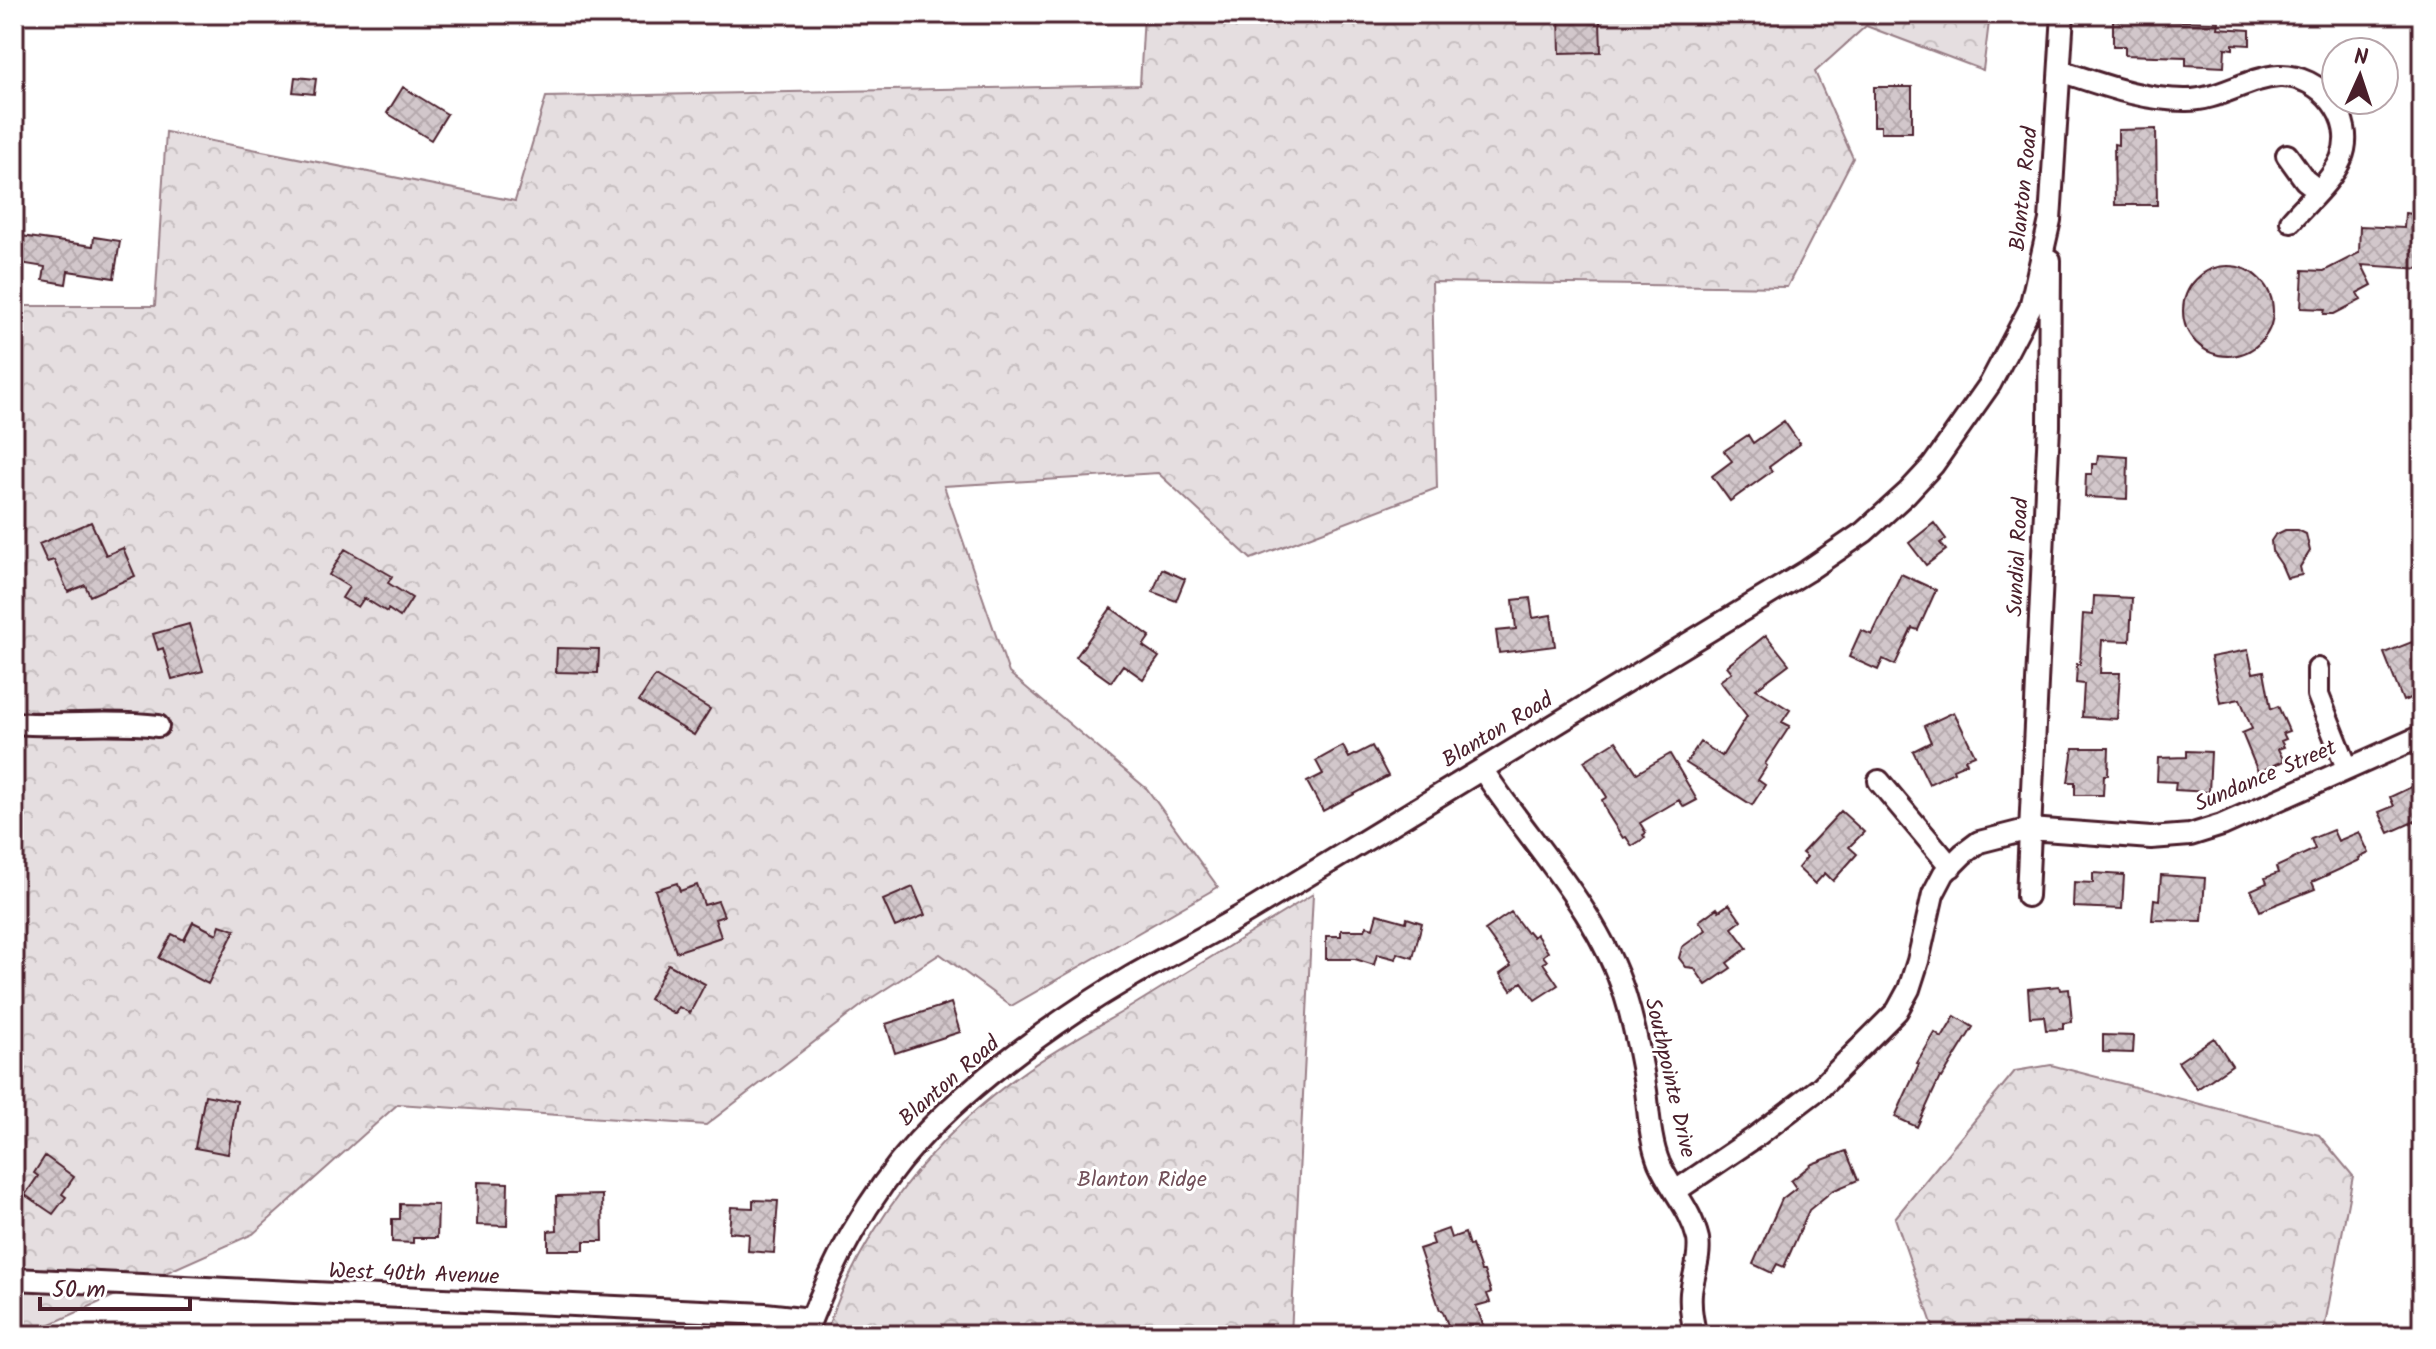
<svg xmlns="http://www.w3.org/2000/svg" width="2436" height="1349" font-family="Kalam,sans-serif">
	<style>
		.forest { fill: url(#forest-crowns); stroke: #987e86; stroke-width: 2 }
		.building { fill: url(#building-cross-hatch); stroke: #4a1f2b; stroke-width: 2 }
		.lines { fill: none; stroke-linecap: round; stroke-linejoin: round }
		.minor-casing { stroke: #4a1f2b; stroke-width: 26 }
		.minor { stroke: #fff; stroke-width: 20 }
		.labels { text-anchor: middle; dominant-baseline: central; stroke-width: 6; stroke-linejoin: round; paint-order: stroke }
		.street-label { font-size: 22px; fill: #4a1f2b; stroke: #fff }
		.park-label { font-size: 22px; fill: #714f58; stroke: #fff }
	</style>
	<defs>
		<pattern id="forest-crowns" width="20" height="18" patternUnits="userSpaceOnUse" patternTransform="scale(2)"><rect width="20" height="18" fill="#e5dee0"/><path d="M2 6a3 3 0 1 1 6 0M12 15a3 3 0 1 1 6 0" fill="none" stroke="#c6bec0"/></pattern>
		<pattern id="building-cross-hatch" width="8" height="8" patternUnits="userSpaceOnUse" patternTransform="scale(2)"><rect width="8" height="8" fill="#d2c7cb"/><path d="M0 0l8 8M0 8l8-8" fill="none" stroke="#b6aaae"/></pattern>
	</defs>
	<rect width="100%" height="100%" fill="#fff"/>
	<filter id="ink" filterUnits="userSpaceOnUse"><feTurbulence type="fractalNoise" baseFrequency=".0125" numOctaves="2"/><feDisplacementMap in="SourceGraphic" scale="16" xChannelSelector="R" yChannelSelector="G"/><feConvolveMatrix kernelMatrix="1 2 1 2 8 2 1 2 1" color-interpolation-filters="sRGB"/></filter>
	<g filter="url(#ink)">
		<!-- forest -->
		<path class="forest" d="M1144,14H1990L1983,70L1866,26L1815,72L1853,158L1787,287L1432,282L1437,488L1251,559L1158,473L944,486L1009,673L1147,789L1218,887L1011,1006L940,954L870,999L706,1125L398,1104L253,1234L26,1335H14V306H155L166,132L515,201L546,97L1140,85Z
			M1313,894L1291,1335H825C862,1227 935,1134 1028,1069C1061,1046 1097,1027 1132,1006C1192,969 1252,932 1313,894Z
			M2051,1065L2319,1135L2353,1176L2323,1335H1936L1895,1218L2015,1071Z"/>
		<!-- building -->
		<path class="building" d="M1559,14H1589V21H1600L1601,52L1560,53Z
			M2113,20L2219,22L2218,28L2250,30V45L2233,44V49L2225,48L2224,67L2186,65V57L2125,55V46H2113Z
			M295,77L316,79L314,94L293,92Z
			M403,87L447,114L431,140L387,113Z
			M1874,87H1912V132H1881V126H1874Z
			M2156,129L2157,205H2115L2114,144L2118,145V130Z
			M2405,213L2422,215V269L2362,265L2372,285L2357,293L2361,300L2334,314H2324L2325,309L2301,308L2303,270L2324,271L2359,253L2360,226L2404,228Z
			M14,235L93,246L94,237L120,241L114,278L68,271L66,284L43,280L45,267L14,262Z
			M2183 311a45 45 0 1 1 90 0a45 45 0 1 1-90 0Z
			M1784,421L1800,444L1769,467L1772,471L1730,501L1712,476L1732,461L1724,451L1748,435L1753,443Z
			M2098,455L2128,457L2127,499L2085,497L2086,474H2092V464H2097Z
			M91,522L106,555L123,548L135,576L90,596L85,585L68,592L54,560L47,562L39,544Z
			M1934,523L1946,539L1940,543L1946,550L1926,565L1909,543Z
			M2285,530H2298L2306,534L2310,551L2300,567L2302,575L2287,578L2281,564L2272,551L2271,541L2275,535Z
			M345,549L392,576L388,583L412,598L400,617L388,609L387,612L364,598L358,607L342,598L349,587L329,575Z
			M1162,569L1185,579L1176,601L1153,592Z
			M1901,574L1936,590L1918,630L1912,628L1895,665L1883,659L1878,670L1849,657L1861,630L1872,635Z
			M2094,596L2132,598L2130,641L2102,640L2100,673H2120L2117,719L2082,717L2084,684L2076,683L2077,664H2080L2083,614L2093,615Z
			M1530,598L1533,618L1551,615L1555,646L1499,653L1496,631L1516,629L1513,600Z
			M1111,608L1150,636L1143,646L1159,657L1143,679L1123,665L1111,682L1076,657Z
			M189,624L203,671L172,679L163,648L158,650L153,634Z
			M1766,635L1789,664L1756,689L1790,710L1782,722L1790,726L1765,764L1767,766L1758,780L1765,785L1752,805L1686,763L1700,742L1722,756L1747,716L1720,681L1732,672L1727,666Z
			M2412,642L2417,655L2422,653V694L2403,701L2384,653Z
			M557,648L599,649L598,673L556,672Z
			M2248,650L2253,673L2264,671L2271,709L2278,706L2289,731L2283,733L2286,739L2281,741L2284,747L2278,749L2284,761L2258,772L2242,733L2252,729L2240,699L2220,703L2211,657Z
			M655,676L710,709L694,735L639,701Z
			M1954,712L1975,755L1965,759L1967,763L1953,769L1954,772L1929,784L1913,751L1931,742L1924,726Z
			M1616,741L1637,773L1670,754L1697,800L1684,807L1679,800L1640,823L1646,833L1643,835L1645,838L1632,846L1626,837L1623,838L1607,813L1602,800L1607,797L1584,761Z
			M1343,746L1349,758L1372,746L1388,776L1323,811L1307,782L1323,774L1316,761Z
			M2073,748H2109L2108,775H2104L2103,795H2075V782H2068Z
			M2187,751L2211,752L2209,792L2175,790L2176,782L2157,781L2158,758L2187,757Z
			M2422,782V818L2389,833L2379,812L2394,806L2390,797Z
			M1841,811L1864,832L1849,847L1857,854L1833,881L1825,873L1815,884L1798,868L1807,857L1802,853Z
			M2333,830L2338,841L2359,832L2369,853L2359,858L2360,860L2312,882L2315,889L2260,911L2251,890L2267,883L2265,878L2278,873L2276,867L2315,849L2311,839Z
			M2093,873L2124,875L2122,909L2073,907L2074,882L2093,883Z
			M2161,875L2205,878L2202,921L2152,920L2154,899L2159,900Z
			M677,883L680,891L697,885L704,905L718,901L724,916L715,919L721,937L676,952L655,890Z
			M913,887L925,915L895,927L883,900Z
			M1729,904L1741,921L1732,928L1747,948L1727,963L1731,968L1706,985L1694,968L1686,967L1679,958L1682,947L1706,930L1699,921L1717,908L1719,911Z
			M1511,912L1526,932L1528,931L1533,937L1536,934L1548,952L1543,956L1547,961L1543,963L1558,985L1535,1000L1522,982L1511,990L1500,974L1511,966L1485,930Z
			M1377,914L1406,922L1407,918L1422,923L1413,958L1397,953L1396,959L1377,954L1374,965L1355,959H1326V936H1341V930H1365L1367,926L1373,928Z
			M193,922L217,934L220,925L235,930L208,984L159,958L172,934L184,940Z
			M668,964L705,984L690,1013L679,1007L675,1014L649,999Z
			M2059,986L2060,990L2069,989L2072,1022L2063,1023V1029L2046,1030L2044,1016L2030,1017L2028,989Z
			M951,1003L960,1032L895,1053L886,1024Z
			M1955,1016L1973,1027L1942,1078L1940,1077L1917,1127L1895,1117L1919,1064L1917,1063L1935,1033L1942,1038Z
			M2103,1035L2134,1036L2133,1053L2103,1052Z
			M2214,1038L2232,1065L2197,1089L2178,1062Z
			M205,1095L237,1101L228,1154L195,1148Z
			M1846,1151L1858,1180L1832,1191L1809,1210L1784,1267L1777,1264L1772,1273L1753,1264L1782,1199L1796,1188L1791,1181L1812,1164Z
			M45,1156L74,1177L62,1194L66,1197L53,1214L25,1195L38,1176L34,1173Z
			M478,1182L508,1183L507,1226L477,1225Z
			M602,1195L603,1241H584V1250H548V1231L557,1230L556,1196Z
			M753,1200L778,1201L774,1253L748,1251L749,1234L729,1232L731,1207L753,1208Z
			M400,1204L438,1205L437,1238H413V1243L392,1242V1219H400Z
			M1448,1229L1451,1238L1465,1233L1469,1246L1472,1245L1481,1271H1484L1491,1292L1487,1294L1490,1302L1476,1306L1487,1335H1452L1442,1310H1440L1419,1249L1434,1244L1431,1235Z"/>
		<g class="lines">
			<defs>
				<path id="minor" d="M2060,71C2101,84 2141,100 2185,100C2218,101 2246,78 2279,76C2320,74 2358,119 2341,159C2331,182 2307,202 2291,221
					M2287,155L2305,180L2318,190
					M2318,669V695L2347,768
					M14,723C62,727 110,720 158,726
					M1482,769C1531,844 1597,908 1625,995C1635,1027 1641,1058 1646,1091C1649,1114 1650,1141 1659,1163C1671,1190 1691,1209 1698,1239C1701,1257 1693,1275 1691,1293C1690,1307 1692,1321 1696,1335
					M1879,781L1951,867
					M2027,896L2049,426L2050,260
					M1677,1190L1754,1138L1820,1088L1897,1011L1909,989L1918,961L1933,894L1944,873L1963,854L1979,842L2030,829L2151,838L2190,835L2222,825L2422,736
					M14,1279L765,1314L811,1319
					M805,1335C832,1264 866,1198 918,1141C974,1080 1060,1018 1132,976C1173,953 1215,932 1256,907C1439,795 1623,683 1807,571L1864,532L1907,493L1933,465L1990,384L2030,308L2050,220L2063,14"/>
			</defs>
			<!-- minor casing -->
			<use href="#minor" class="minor-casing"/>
			<!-- minor -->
			<use href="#minor" class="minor"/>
		</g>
	</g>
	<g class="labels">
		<!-- street labels -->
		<g class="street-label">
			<text transform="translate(2025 189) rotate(-84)">Blanton Road</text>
			<text transform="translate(2019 557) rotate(-87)">Sundial Road</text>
			<text transform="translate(1498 731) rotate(-31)">Blanton Road</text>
			<text transform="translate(2266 777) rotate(-23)">Sundance Street</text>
			<text transform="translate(1669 1078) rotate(77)">Southpointe Drive</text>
			<text transform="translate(950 1082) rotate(-41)">Blanton Road</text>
			<text transform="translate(414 1275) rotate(2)">West 40th Avenue</text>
		</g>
		<!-- park labels -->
		<g class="park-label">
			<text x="1142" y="1180">Blanton Ridge</text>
		</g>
	</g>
	<!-- margin -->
	<rect width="2436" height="1349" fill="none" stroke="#fff" stroke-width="48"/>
	<rect x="24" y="24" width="2388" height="1301" fill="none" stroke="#4a1f2b" stroke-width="3" filter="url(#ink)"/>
	<!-- north arrow -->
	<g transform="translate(2360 76) rotate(3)"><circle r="38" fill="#ffffff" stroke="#b7a5aa" stroke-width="2"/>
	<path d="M0-6L14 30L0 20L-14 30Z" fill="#4a1f2b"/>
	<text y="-12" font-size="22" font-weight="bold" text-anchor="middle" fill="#4a1f2b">N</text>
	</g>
	<!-- scale -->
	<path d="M40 1297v12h150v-12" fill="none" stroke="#4a1f2b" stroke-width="4"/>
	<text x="52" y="1297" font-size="24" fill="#4a1f2b" stroke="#ffffff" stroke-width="6" paint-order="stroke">50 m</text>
</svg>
